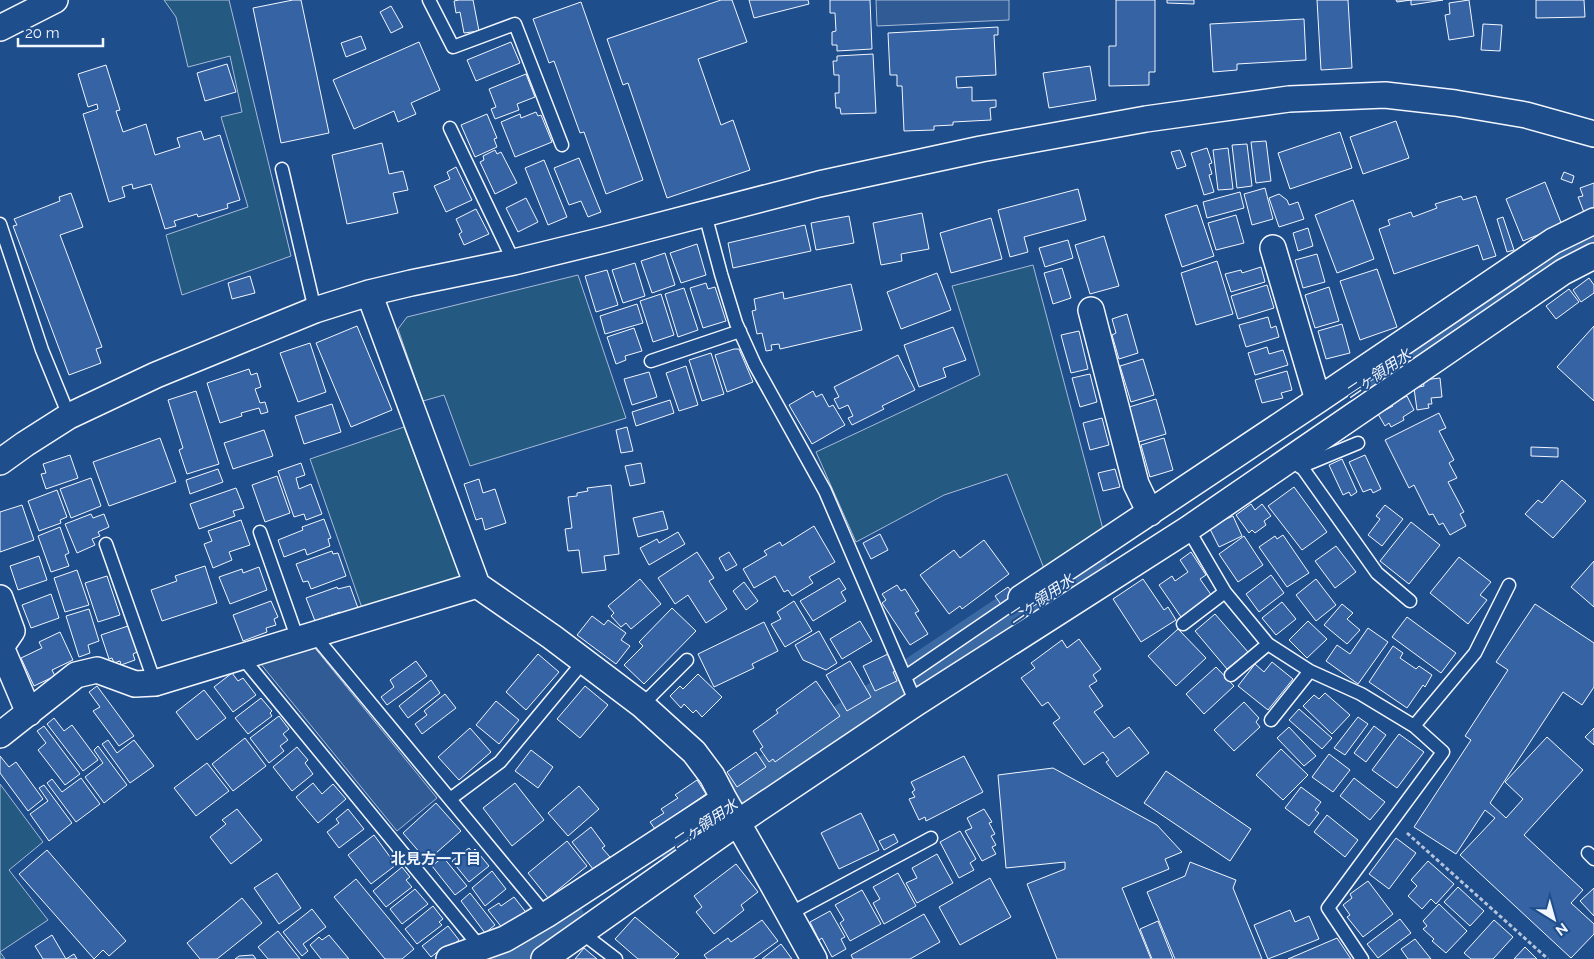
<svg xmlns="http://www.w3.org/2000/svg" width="1594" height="959" font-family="Raleway,'Noto Sans JP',sans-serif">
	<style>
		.green { fill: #245a82; stroke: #a8bbd7 }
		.parking { fill: #305b95; stroke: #a8bbd7 }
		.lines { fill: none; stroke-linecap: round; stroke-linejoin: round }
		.river { stroke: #3b69a3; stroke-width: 51 }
		.building { fill: #3563a3; stroke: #f2f6ff }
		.lane-casing { stroke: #f2f6ff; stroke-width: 15 }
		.street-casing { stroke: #f2f6ff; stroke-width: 28 }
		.path { stroke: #b3c4dc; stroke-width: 3; stroke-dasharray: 4 2.5; stroke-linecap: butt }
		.lane { stroke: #1f4e8c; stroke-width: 12 }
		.street { stroke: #1f4e8c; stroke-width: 25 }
		.labels { text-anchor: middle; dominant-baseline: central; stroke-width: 4; stroke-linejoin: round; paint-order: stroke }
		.water-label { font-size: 15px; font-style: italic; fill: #f2f6ff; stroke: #1f4e8c }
		.neighbourhood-label { font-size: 15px; font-weight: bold; fill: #f2f6ff; stroke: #1f4e8c }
	</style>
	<rect width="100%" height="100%" fill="#1f4e8c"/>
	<!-- green -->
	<path class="green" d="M164,0H229L291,256L182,295L166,235L248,207L221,117L242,112L230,56L188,67L176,17Z
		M1033,265L1104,533L1045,571L1007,474L944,495L856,542L816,452L980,375L952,286Z
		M578,275L626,418L470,466L444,395L423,401L398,329L407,317Z
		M404,427L461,578L362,608L310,459Z
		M0,784L43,842L9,870L48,920L0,952L5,959H0Z"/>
	<!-- parking -->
	<path class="parking" d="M876,0H1009V20L877,26Z
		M314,647L437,798L397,831L260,663Z"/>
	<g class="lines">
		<!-- river -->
		<path class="river" d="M1385,369L1556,256L1594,237
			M681,840L1083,571
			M487,959L496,956L559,920"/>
	</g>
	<!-- building -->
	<path class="building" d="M293,0H301L329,133L281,143L253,8Z
		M459,0H473L479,31L464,33L460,12L456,13L454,1Z
		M721,0H732L747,42L698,59L721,125L733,120L750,170L667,198L628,83L623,85L607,39Z
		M749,0H808L809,4L754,18Z
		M830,0H870L872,49L837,51V45H832V32L836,31L835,13H830Z
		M1116,0H1155V72H1149V85L1109,86V46H1116Z
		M1167,0H1194V4L1167,3Z
		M1317,0H1348L1352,68L1321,70Z
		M1396,0H1443L1411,5V0L1397,2Z
		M1469,0L1474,36L1449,40L1445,15L1450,14L1449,3Z
		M1536,0H1584L1585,17L1536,18Z
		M581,2L643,180L606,194L584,132L580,133L554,61L549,63L533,19Z
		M391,6L403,27L391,33L380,12Z
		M1304,19L1306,60L1237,64V70L1213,72L1210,24Z
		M1483,24L1502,25L1500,51L1481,50Z
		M998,27V35H994L996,75L956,77L957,88L972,87V101L996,100V107L990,108L991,120L953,122V125L934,126V130L904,131L902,86H897V75H890L888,33Z
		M361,36L366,49L346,57L341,43Z
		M419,42L440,90L411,103L416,114L398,122L394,111L354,129L333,80Z
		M511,42L520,63L476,81L467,60Z
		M873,54L876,113L841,114L840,108H836L835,93H839V75H834L833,61H837V56Z
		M227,64L236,92L205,101L197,73Z
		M106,65L120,110L116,111L123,132L146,124L155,155L180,147L177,138L201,131L204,140L220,135L240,200L227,204L228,208L198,217L197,214L174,221L176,226L165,229L151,184L133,189L132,184L122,187L125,197L109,202L83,114L98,109L97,104L88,107L78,74Z
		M1090,66L1096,100L1049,108L1043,73Z
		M526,74L535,97L517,104L519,110L495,119L491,109L496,107L489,89Z
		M536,112L538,116L541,115L552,142L515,157L501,122L520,114L521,118Z
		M487,114L497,138L494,139L497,147L475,157L461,125Z
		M1396,121L1409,158L1363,174L1350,137Z
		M1340,132L1352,168L1290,189L1278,153Z
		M1266,141L1271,181L1256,183L1251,142Z
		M382,143L389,174L403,171L408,190L393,193L398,213L347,224L332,155Z
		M1247,144L1252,186L1237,188L1232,145Z
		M1207,148L1212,163L1209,164L1212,174L1209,175L1214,192L1204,195L1191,153Z
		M1228,148L1233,189L1218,190L1213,150Z
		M495,150L497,154L501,152L517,183L495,194L480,162L484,160L483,156Z
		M1180,150L1186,166L1177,169L1171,152Z
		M579,158L601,212L588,217L581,201L569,205L554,168Z
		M544,160L567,217L548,225L525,168Z
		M456,167L472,200L446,212L434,186L450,179L447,172Z
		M1564,172L1574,176L1572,183L1561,179Z
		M1545,182L1562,225L1523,241L1506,199Z
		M1594,183V211L1585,215L1578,197L1583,196L1580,188Z
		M1265,188L1273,219L1252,225L1244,194Z
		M1078,189L1086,220L1024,237L1028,252L1010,257L998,210Z
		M1240,192L1244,208L1207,218L1203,202Z
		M71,193L83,227L60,235L102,347L96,349L101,363L69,375L13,226L17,225L14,219L60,201L59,197Z
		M1279,194L1287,200L1289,205L1298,202L1304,219L1279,227L1269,198Z
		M1461,196L1463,200L1476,196L1496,256L1483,260L1478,245L1394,274L1379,229L1390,225L1388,220L1411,212L1413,217L1437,208L1435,204Z
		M526,198L538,222L518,232L506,208Z
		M1353,200L1374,259L1337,273L1315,215Z
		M1197,205L1214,256L1182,267L1165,215Z
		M476,209L489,234L464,245L459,234L462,232L456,219Z
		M922,213L929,249L901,254L902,261L881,265L873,223Z
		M1236,215L1244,243L1216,250L1208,223Z
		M849,216L854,243L816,250L811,223Z
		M1503,217L1514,250L1507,252L1497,219Z
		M991,218L1002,259L951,273L940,233Z
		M805,225L811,251L733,268L728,243Z
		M1308,228L1313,246L1298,251L1293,233Z
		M1104,236L1119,286L1090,294L1075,245Z
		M1068,240L1073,258L1045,267L1039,248Z
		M697,244L706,275L681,283L670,253Z
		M665,253L675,285L652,293L641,261Z
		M1317,254L1325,282L1303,288L1295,260Z
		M1217,261L1233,314L1196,325L1181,273Z
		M635,263L645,296L623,303L612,270Z
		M1261,267L1265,282L1231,292L1225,274L1241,270L1242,273Z
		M1062,268L1071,298L1053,304L1044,273Z
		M1377,269L1397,327L1360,340L1340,281Z
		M607,270L618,305L596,312L585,276Z
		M937,273L951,310L901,329L887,292Z
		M250,276L255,293L232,299L228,283Z
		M1589,278L1594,285V293L1581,302L1573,290Z
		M706,283L708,289L715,287L726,321L703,328L690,288Z
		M851,284L862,330L780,349L779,344L771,345L772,350L766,351L762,333L757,334L752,311L756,310L754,299L783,292L784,299Z
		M1267,285L1274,308L1238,319L1231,296Z
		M1329,287L1339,321L1315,328L1305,295Z
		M684,288L698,330L678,337L665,294Z
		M1569,289L1579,302L1556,319L1546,306Z
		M661,294L674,335L653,342L640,301Z
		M637,304L643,323L605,334L600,316Z
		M1127,314L1138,353L1119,359L1112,335L1116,333L1112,319Z
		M1268,317L1271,328L1276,326L1279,337L1246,347L1239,325Z
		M1342,324L1350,353L1326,359L1318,331Z
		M357,326L392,410L351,427L316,343Z
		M1594,326V401L1557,367Z
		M953,327L966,360L943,368L946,377L919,387L904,345Z
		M634,328L642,351L625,356L626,360L616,364L607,337Z
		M1079,331L1088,369L1071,373L1061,335Z
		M310,343L326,392L298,402L280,353Z
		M1267,347L1269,354L1283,350L1288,365L1255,375L1248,353Z
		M734,349H739L753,382L727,392L715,355Z
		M711,353L724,394L702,401L689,360Z
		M898,355L915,390L882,406L884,409L852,425L848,418L853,416L848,405L839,409L834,399L839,397L834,387Z
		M1143,359L1154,395L1131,402L1120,366Z
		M686,366L698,405L679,411L666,373Z
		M249,369L251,375L257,373L261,387L255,389L260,403L265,402L268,412L261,414L259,408L241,413L242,416L220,423L207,383Z
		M1287,371L1292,390L1281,393L1283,398L1262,403L1255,380Z
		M649,372L657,397L632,405L624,379Z
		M1090,374L1097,402L1080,407L1072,378Z
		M1440,378L1442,397L1431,398L1432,404H1428L1429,408L1417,410L1414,388L1424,386L1423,380Z
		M196,391L219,464L187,474L179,450L183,448L168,400Z
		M813,391L816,397L822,394L829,407L833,405L845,425L812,444L789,405Z
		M1407,396L1414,410L1403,417L1404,420L1391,427L1389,423L1385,426L1378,414L1393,406L1391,404Z
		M1156,399L1166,434L1139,442L1129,407Z
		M670,400L674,413L636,426L632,412Z
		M332,404L341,432L304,444L295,416Z
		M1439,413L1446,428L1439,431L1454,460L1449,463L1457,478L1448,482L1464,512L1460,514L1466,526L1450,535L1443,523L1439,525L1433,514L1429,515L1414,485L1409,488L1385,440Z
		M1102,418L1109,445L1090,450L1083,423Z
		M627,427L633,451L621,453L616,430Z
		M264,430L273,456L233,469L224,443Z
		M160,438L176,482L109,506L93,462Z
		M1164,438L1173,470L1150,477L1141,445Z
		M1531,447L1558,448V457L1531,456Z
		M70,455L78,478L46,489L41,474L46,473L43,464Z
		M1365,455L1381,489L1373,493L1371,489L1363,492L1349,462Z
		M1342,459L1357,492L1351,496L1349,492L1343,495L1329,465Z
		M301,463L305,475L296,478L299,489L311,484L322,514L306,520L304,514L294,517L278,471Z
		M641,463L645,483L630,486L625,466Z
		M218,469L223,482L190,494L186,480Z
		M1115,469L1120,487L1103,491L1098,473Z
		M277,476L290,513L265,522L252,485Z
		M91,478L101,506L71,518L60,489Z
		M479,479L483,493L495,489L506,523L485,530L482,518L476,520L464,484Z
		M1562,480L1586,501L1553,538L1525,514L1538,500L1542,503Z
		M611,485L619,554L604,556L606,570L582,573L579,550L568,551L565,529L572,528L568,497L577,496V493L588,491L587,488Z
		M1294,487L1327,532L1302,550L1268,506Z
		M236,488L244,508L233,511L235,516L199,529L190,504Z
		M57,490L67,517L60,520L61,523L39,531L28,501Z
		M1251,504L1255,510L1262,504L1271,516L1264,521L1266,525L1255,533L1252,530L1249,533L1236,515Z
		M22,505L34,540L0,552V512Z
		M1385,505L1403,519L1382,546L1368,535L1380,519L1376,516Z
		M663,511L668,529L638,537L633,518Z
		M91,514L93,518L104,514L109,527L98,532L100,536L92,539L95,545L77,553L65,524Z
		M1233,516L1242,536L1219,547L1209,527Z
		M324,519L331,538L328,539L330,546L307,555L305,549L284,557L278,540L303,530L302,527Z
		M241,520L250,545L229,552L232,560L213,568L204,544L212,541L208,531Z
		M1411,522L1440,545L1409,584L1380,561Z
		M814,526L835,562L809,577L813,583L792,596L788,590L784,592L775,576L754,588L743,569L767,555L764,551L780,542L782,546Z
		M60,527L69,553L65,555L69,566L51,572L38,536Z
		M678,532L685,544L649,565L640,548L657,539L659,543Z
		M880,534L888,550L871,559L863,543Z
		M1283,535L1309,573L1287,587L1259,547L1275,536L1277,539Z
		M1244,536L1263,565L1238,582L1219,554Z
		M984,540L1009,574L962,609L960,606L949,614L920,575L954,550L960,558Z
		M1336,546L1356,572L1335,588L1315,561Z
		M332,551L333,554L338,553L346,576L311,589L308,581L303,582L296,564Z
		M697,552L714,578L709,581L727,609L706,623L688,595L675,604L658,578Z
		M729,552L737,565L726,571L719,558Z
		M1191,552L1206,575L1200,579L1212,596L1181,617L1159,585L1172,576L1175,581L1188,572L1180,560Z
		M39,556L47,580L18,590L10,566Z
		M1459,557L1491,582L1480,595L1487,600L1468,624L1430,593Z
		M1594,561V607L1571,587Z
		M205,566L217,603L162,621L151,590L177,581L175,576Z
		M259,567L267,590L230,604L219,577L242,569L243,573Z
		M77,570L89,605L65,612L54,578Z
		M1271,575L1284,593L1259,612L1246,594Z
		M107,576L120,615L98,622L85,583Z
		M839,578L846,589L841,592L846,601L813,621L800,601Z
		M640,579L661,604L631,629L626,623L621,627L611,616L614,613L608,606Z
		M1143,579L1164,610L1168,607L1176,620L1141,642L1113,599Z
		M1316,579L1336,605L1316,621L1296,595Z
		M744,582L758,601L746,610L733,591Z
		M897,585L901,591L905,589L919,611L915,613L928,634L910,645L882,603L886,600L882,594Z
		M350,586L358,608L341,615L340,612L315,621L306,598L337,587L338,589Z
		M1008,587L1015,596L1002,606L995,596Z
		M51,594L59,618L31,628L22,605Z
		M271,601L278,617L274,619L276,625L266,628L267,632L243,641L233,615Z
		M794,601L812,631L785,647L771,624L781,619L777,612Z
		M1282,602L1296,619L1276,635L1262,618Z
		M1342,604L1353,613L1347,619L1360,630L1347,644L1324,625Z
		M1535,604L1594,643V687L1582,705L1563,692L1490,803L1506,818L1523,799L1505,782L1547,737L1583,770L1524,835L1583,890L1571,903L1594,924V934L1571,958L1460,855L1495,818L1485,810L1456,854L1414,827L1471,740L1465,736L1508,670L1496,662Z
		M672,608L696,631L644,684L624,665L643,646L639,642Z
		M89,609L99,641L88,645L90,653L79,657L66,616Z
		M1215,614L1248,652L1227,669L1195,631Z
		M592,616L604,625L608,620L626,633L621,640L630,646L616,664L577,635Z
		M1407,617L1456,653L1441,673L1392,637Z
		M860,621L872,641L842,659L830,639Z
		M1308,621L1327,639L1307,658L1289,640Z
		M764,622L778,651L752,664L754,668L714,687L698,654Z
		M128,626L137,652L133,654L135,660L121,665L120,661L114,663L112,658L109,659L101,635Z
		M1368,628L1388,642L1358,684L1326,661L1337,645L1350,654Z
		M1178,629L1206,658L1176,686L1148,656Z
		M819,631L837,663L826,670L803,660L795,645Z
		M60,632L73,660L52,670L55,676L34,686L21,658L42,648L39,642Z
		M1079,639L1101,669L1093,675L1097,681L1089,686L1103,706L1094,712L1114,738L1129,727L1149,753L1117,777L1106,762L1109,760L1103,752L1084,765L1053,723L1060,718L1048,702L1042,706L1021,678L1035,668L1031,663L1062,640L1067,648Z
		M1393,646L1403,653L1400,658L1416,669L1419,666L1432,675L1425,687L1423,685L1407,708L1369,682Z
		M538,654L559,672L526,710L506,692Z
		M888,654L896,671L893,672L897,681L875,691L863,666Z
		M416,661L427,676L387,705L381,697L394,687L390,680Z
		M850,661L871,697L847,711L826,675Z
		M1272,662L1293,679L1268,710L1238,686L1255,664L1264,672Z
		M1216,667L1234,686L1204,714L1186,694Z
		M232,673L238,681L243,678L256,695L233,712L214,687Z
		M698,674L722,697L702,717L696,710L693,713L684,704L681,708L670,696L680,686L683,689Z
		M431,680L440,693L408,718L399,706Z
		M816,681L840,716L775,762L773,759L769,762L760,749L763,747L753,731L778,713L776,710Z
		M97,686L134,736L119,746L93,711L100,707L89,692Z
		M585,686L608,705L580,738L557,719Z
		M204,690L226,718L197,740L176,712Z
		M1325,693L1350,715L1332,734L1303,706L1314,695L1319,699Z
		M445,694L456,708L422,734L415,724L427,715L424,711Z
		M261,698L272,711L270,713L272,716L248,734L235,718Z
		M496,701L519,720L499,744L476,725Z
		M1244,702L1259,718L1256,722L1260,727L1234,751L1214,730Z
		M1299,709L1332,738L1322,749L1289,720Z
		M279,716L289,729L283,734L288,740L280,746L284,751L269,763L250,738Z
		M1358,717L1368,724L1345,755L1334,748Z
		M54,718L64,731L72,725L98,760L83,771L47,724Z
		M44,726L80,774L65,785L38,750L46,743L37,731Z
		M1374,726L1386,735L1366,762L1354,753Z
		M1289,727L1316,756L1304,766L1277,738Z
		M470,728L491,752L459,780L438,757Z
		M1594,728V745L1585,737Z
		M1399,734L1424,752L1397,788L1372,770Z
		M245,738L266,766L233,791L212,764Z
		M108,740L117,753L134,740L154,766L130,783L102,744Z
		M98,746L127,785L104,803L85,777L103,763L94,750Z
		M297,747L308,760L305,763L313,774L292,791L273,767Z
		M1281,749L1308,775L1283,800L1256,775Z
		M531,750L553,767L538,788L515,771Z
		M756,752L766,767L737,787L727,772Z
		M1329,754L1350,770L1333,792L1312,777Z
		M0,756L9,767L16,762L43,799L28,811L0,773Z
		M964,756L983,792L926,821L925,817L919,820L909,799L915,797L912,792L915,790L911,782Z
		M207,763L229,791L196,816L174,788Z
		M1053,768L1157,825L1182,852L1165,859L1169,869L1122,888L1151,959H1057L1027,884L1065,869V862L1006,868L998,775Z
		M1166,771L1251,829L1230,861L1144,803Z
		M81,778L100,804L76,822L47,783L52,779L62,792Z
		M1354,778L1385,802L1370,820L1340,796Z
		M697,780L706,794L655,829L650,822L664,813L661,809L678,798L675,795Z
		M313,783L322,794L333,784L346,799L318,823L296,797Z
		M515,783L544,820L512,846L483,808Z
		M44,785L72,823L49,841L30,814L48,801L39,788Z
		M579,786L599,809L568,836L548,813Z
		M1301,787L1321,802L1315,810L1319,813L1309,826L1285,808Z
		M436,803L461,831L427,861L403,833Z
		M237,809L262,840L231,864L210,837L226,824L222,820Z
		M348,809L364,829L339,848L327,832L339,823L336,819Z
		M984,809L992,822L989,823L995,834L991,836L996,845L992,847L996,854L982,861L965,831L972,828L967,818Z
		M861,813L879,850L839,869L821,833Z
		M1327,815L1358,840L1345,857L1314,832Z
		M591,827L605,846L602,848L610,857L593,869L572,842Z
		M960,831L976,859L970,863L974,870L959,878L940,842Z
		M894,834L898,842L884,850L879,841Z
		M374,835L396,865L371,884L348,855Z
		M1396,838L1416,853L1389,889L1369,874Z
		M567,841L587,866L548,898L528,873Z
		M469,848L472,852L475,849L489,866L469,882L452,861Z
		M47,850L126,941L109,956L103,950L94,959L19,874Z
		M937,854L953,883L917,903L906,883L917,878L912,868Z
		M443,857L467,886L455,895L432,866Z
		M1428,861L1454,884L1436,904L1431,899L1422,909L1408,896L1417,886L1411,880Z
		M1190,862L1236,880L1233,888L1262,959H1175L1147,892L1185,876Z
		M736,864L758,892L741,905L744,910L714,934L696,912L702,907L694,896Z
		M402,867L410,877L406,880L412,887L386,907L373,891Z
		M492,871L506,889L485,906L472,888Z
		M277,873L301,908L279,924L254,888Z
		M898,873L916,906L884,924L873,903L880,899L873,887Z
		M990,878L1011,917L960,945L939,907Z
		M356,879L414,949L402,959H385L334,897Z
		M1368,881L1393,914L1363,937L1347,917L1350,915L1343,905L1352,898L1350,894Z
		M1458,887L1484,911L1470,926L1444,902Z
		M1594,888V916L1580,901Z
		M415,889L428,904L402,924L390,909Z
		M862,890L881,924L850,941L840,923L844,920L835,905Z
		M470,893L495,925L485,933L461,901Z
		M514,897L528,915L503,929L488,910L499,903L501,906Z
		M242,898L262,923L217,959H200L187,943Z
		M1439,904L1467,931L1446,953L1432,941L1434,939L1423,929L1427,926L1423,921Z
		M433,906L443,919L439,922L442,925L417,944L405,929Z
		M312,909L326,927L303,944L308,951L302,956L283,932Z
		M1290,910L1295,922L1309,916L1319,939L1268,959L1254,925Z
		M830,911L845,937L841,939L846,949L832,957L822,938L819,940L810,922Z
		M924,914L940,942L910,959H853L851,955Z
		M635,917L679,954L674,959H638L615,939Z
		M1400,919L1411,933L1378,958L1367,944Z
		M762,920L778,941L753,959H707L704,955L728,938L731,942Z
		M1494,920L1513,937L1493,959H1471L1464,953Z
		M1158,921L1173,959H1152L1140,929Z
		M448,926L459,940L443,953L440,950L431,957L422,946Z
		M278,931L300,959H268L258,947Z
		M52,935L66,959L74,954L77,959H43L35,946Z
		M329,935L349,959H321L310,945L319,937L322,940Z
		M1337,938L1351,959H1288Z
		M1415,939L1431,959H1408L1401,949Z
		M781,944L792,959H762Z
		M1525,947L1537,959H1514Z
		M584,948L597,959H575Z
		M253,955L256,959H235L239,956Z"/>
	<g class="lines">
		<defs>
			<path id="lane" d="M429,0L453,47L515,24L562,145
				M450,128L514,262
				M282,169L315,310
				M705,214L721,274L736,323L755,365L825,491L916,703
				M0,224L42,350L69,416
				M651,361L740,331
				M1294,456L1377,573L1410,601
				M1300,467L1358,443
				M1188,529L1225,592L1268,644L1310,671L1361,694L1414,726L1443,752L1328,908L1362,959
				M260,532L298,640
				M106,544L155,683
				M1183,624L1225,592
				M314,635L546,915
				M242,657L480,947
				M1231,675L1268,644
				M905,677L1021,598
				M642,705L687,660
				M1271,720L1310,671
				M1414,726L1475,653L1509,585
				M450,799L500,762L583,662
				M1588,853L1594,859
				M789,914L931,838
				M582,933L616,959"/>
			<path id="street" d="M0,28L55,0
				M1273,248L1318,400
				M369,293L477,585L552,637L642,705L694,752L712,776L724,799L772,883L814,959
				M1091,310L1136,484L1150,513
				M0,462L25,444L69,416L156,375L315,310L369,293L411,283L514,262L604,240L819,184L981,149L1146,119L1289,99L1385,95L1455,103L1526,115L1594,134
				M0,598L12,631L1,647L29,713
				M1021,598L1318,400L1553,241L1594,221
				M0,735L76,675L97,670L135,684L155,683L477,585
				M449,959L505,939L546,915L724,799
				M544,959L737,823L916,703L1188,529L1563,272L1594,256"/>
		</defs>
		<!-- lane casing -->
		<use href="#lane" class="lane-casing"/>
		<!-- street casing -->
		<use href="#street" class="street-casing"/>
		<!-- path -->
		<path class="path" d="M1407,833L1548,959"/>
		<!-- lane -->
		<use href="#lane" class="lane"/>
		<!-- street -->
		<use href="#street" class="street"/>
	</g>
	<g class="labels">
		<!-- water labels -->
		<g class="water-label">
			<text transform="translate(1378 374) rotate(-34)">二ヶ領用水</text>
			<text transform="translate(1041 599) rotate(-34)">二ヶ領用水</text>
			<text transform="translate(705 824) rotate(-34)">二ヶ領用水</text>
		</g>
		<!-- neighbourhood labels -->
		<g class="neighbourhood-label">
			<text x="436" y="859">北見方一丁目</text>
		</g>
	</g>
	<!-- north arrow -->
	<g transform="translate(1554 919) rotate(143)" stroke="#1f4e8c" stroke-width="4" paint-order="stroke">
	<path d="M0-4L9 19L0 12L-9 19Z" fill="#f2f6ff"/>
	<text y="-8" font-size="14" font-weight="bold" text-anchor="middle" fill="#f2f6ff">N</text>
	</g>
	<!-- scale -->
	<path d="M18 38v8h85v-8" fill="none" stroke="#f2f6ff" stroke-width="2.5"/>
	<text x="25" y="38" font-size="15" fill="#f2f6ff" stroke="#1f4e8c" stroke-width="4" paint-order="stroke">20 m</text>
</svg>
